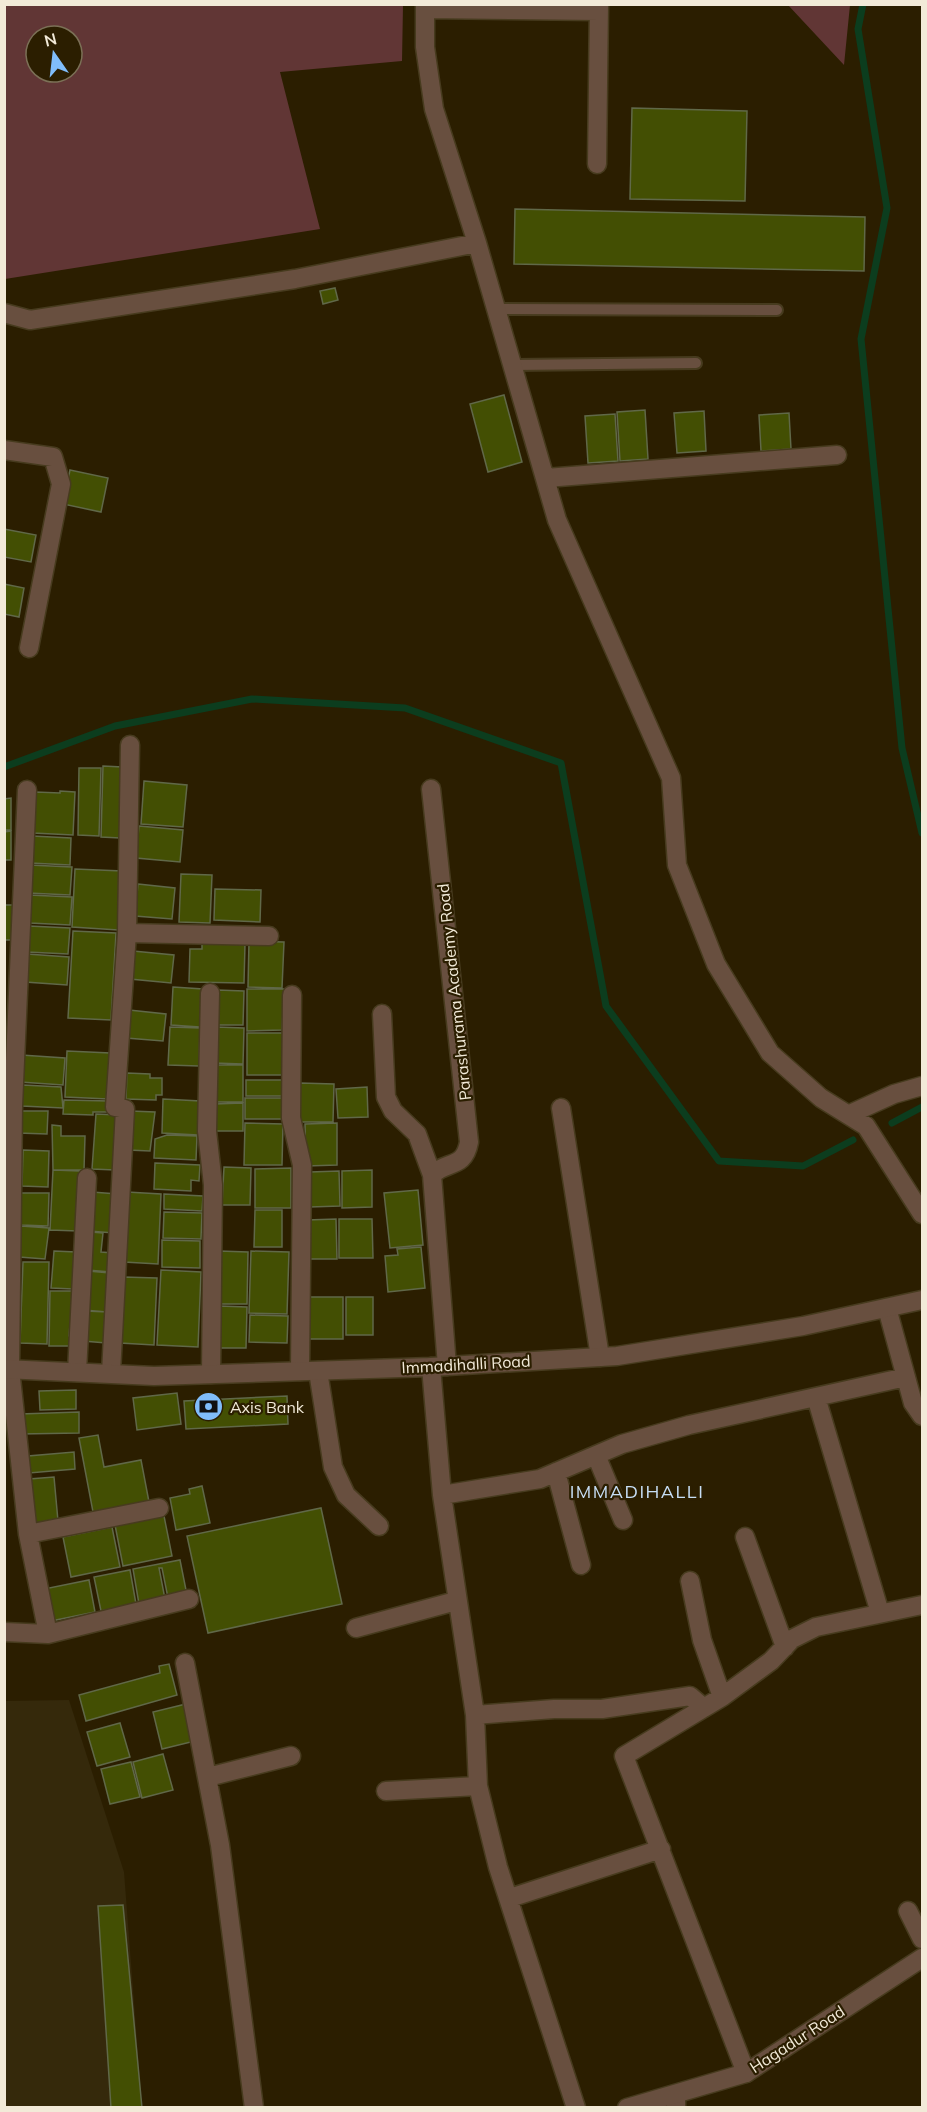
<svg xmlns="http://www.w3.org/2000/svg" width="927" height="2112" font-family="Mulish,sans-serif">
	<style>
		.built { fill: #35290b }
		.grass { fill: #613635; fill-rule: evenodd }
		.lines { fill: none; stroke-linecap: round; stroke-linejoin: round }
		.stream { stroke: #0c3d1e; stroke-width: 7 }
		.building { fill: #434f03; stroke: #606848; stroke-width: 1.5 }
		.service-casing { stroke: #473b1e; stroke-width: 14 }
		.minor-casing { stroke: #473b1e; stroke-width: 21 }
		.tertiary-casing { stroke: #473b1e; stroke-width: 21 }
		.service { stroke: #684f3f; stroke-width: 10 }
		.minor { stroke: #684f3f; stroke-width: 18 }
		.tertiary { stroke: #684f3f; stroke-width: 18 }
		.labels { text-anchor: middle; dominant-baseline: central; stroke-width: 4.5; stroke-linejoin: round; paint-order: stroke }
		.street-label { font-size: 16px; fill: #f2ead8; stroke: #2b1e00 }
		.poi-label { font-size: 16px; fill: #f2ead8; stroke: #2b1e00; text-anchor: start }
		.neighbourhood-label { font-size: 18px; letter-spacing: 1.5px; fill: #c7def5; stroke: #2b1e00 }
	</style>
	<rect width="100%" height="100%" fill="#2b1e00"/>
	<!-- built -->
	<path class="built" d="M69,1700L124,1872L142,2107H5L4,1701Z"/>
	<!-- grass -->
	<path class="grass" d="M5,4L403,5L402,61L280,72L320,229L5,279ZM36,36H72V72H36Z
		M788,5H850L844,65Z"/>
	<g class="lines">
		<!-- stream -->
		<path class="stream" d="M863,4L858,29L887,208L861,339L902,748L922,833
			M4,767L115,726L252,699L405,708L561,763L606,1006L719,1161L803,1166L853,1140
			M892,1123L922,1107"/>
	</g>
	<!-- building -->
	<path class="building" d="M632,108L747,111L745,201L630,199Z
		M515,209L865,217L864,271L514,264Z
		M335,288L338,300L323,304L320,291Z
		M504,395L522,462L488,472L470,404Z
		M645,410L648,459L620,461L617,412Z
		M704,411L706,451L677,453L674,413Z
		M789,413L791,449L761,451L759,415Z
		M615,414L618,461L588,463L585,416Z
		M70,470L108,478L101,512L63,504Z
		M4,529L36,535L31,562L4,557Z
		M4,584L24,588L19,617L4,614Z
		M103,766L122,767L120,838L101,837Z
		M79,768H101L99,836L78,835Z
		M144,781L187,785L183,827L141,824Z
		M60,791L75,792L73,835L33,833L36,792L60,793Z
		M11,798V830H4V799Z
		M139,826L183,830L180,862L136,858Z
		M11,831V860H4V832Z
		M32,836L71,838L70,865L30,863Z
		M29,865L72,867L70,895L28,893Z
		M75,869L122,871L118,930L72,927Z
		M181,874L212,875L210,923L179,922Z
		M138,884L175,888L172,919L135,916Z
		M215,889L261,890L260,922L214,920Z
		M29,895L72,897L70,925L30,923Z
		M4,905H19V940H4Z
		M29,926L70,928L68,954L27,952Z
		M73,931L116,933L111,1020L68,1018Z
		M249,941L284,942L282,988L248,987Z
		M202,943L245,944L244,983L189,982L190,949H202Z
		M133,951L174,955L171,983L130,979Z
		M27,954L69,957L67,985L25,982Z
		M173,987L203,989L200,1027L171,1025Z
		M247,989H284L282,1030L247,1031Z
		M217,990L244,991L243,1025H216Z
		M129,1010L166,1014L163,1041L126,1038Z
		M170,1027L200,1028L199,1066L168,1065Z
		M216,1027L244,1028L243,1064L214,1063Z
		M247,1033H285L284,1075H247Z
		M67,1051L110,1053L108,1099L65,1097Z
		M21,1055L65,1058L63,1085L20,1082Z
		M215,1065H243V1102H215Z
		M127,1073L150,1074V1078H162V1095H156V1100L126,1099Z
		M246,1080H283V1096H246Z
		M300,1083L334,1084L333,1122H300Z
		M23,1085L61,1087L63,1108L22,1106Z
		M367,1087L368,1117L338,1118L336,1089Z
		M245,1098H283V1119H245Z
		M163,1099L200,1101L198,1135L162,1133Z
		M64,1100L109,1101L108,1112H93V1115L63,1114Z
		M243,1103V1131H214V1104Z
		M19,1111H48L47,1134L18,1133Z
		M130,1111L155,1112L150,1151L128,1150Z
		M96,1114L119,1115L115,1170L92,1169Z
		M245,1123L283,1124L282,1165H244Z
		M337,1123V1165L306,1166L305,1124Z
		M52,1125L61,1126V1136H85L84,1170H53Z
		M167,1135L197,1136L196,1160L154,1158L155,1139Z
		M23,1150L49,1151L48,1187L22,1186Z
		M155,1163L200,1165L199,1181L191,1180V1191L154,1189Z
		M224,1167L251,1168L250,1205H222Z
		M291,1168V1208H255V1169Z
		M53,1170L80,1171L78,1231L50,1230Z
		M372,1170V1207L342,1208V1171Z
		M339,1171L340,1206L310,1207V1172Z
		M418,1190L423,1245L390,1248L384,1193Z
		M92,1192L117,1194L114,1233L89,1231Z
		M127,1192L161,1194L158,1264L124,1262Z
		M21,1193H49L48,1226L21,1225Z
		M164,1194L203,1196L202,1211L164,1209Z
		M255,1210H282V1247H254Z
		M164,1212L202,1213L201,1239L163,1238Z
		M336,1219L337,1259H308L307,1220Z
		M339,1219H372L373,1258H339Z
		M21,1226L49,1228L45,1259L19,1257Z
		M91,1232L103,1233L101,1252L113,1253L111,1272L87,1270Z
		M162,1240L200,1241V1268L162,1267Z
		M421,1247L425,1288L388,1292L385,1256L398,1255L397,1249Z
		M54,1251L76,1252L73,1289L51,1288Z
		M219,1251L248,1252L247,1304H219Z
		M251,1251L289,1252L287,1314L249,1313Z
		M23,1262H49L47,1344L20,1343Z
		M161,1270L201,1272L198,1347L157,1345Z
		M88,1271L110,1273L107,1312L84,1310Z
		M123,1277L157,1278L154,1345L120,1343Z
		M50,1291H74V1324H70L69,1336L74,1337L73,1346H49Z
		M307,1297H343V1339H306Z
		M346,1297H373V1335H346Z
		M219,1306L247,1307L246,1348H218Z
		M85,1311L108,1312L106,1343L83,1341Z
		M250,1315L288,1316L287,1343L249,1342Z
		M76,1390V1409L40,1410L39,1391Z
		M177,1393L181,1424L137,1430L133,1398Z
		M287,1396L288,1424L186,1429L184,1401Z
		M79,1412V1433L20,1434V1414Z
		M98,1435L104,1467L141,1460L149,1502L93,1512L79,1438Z
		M74,1452L75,1469L29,1473L28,1456Z
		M54,1477L58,1521L33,1524L29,1479Z
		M202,1486L210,1523L176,1530L170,1498L190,1494L189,1489Z
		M321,1508L342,1604L208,1633L187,1536Z
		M164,1516L172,1556L123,1566L115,1525Z
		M112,1527L120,1567L71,1577L63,1537Z
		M180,1560L187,1595L168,1598L162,1568H159L165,1599L139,1604L133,1569Z
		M130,1570L136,1604L101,1611L94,1577Z
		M89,1580L95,1612L51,1621L44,1589Z
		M169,1664L177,1695L86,1721L79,1695L160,1673L159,1666Z
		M186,1704L195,1741L162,1749L153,1712Z
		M120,1723L130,1757L97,1766L87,1732Z
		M163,1754L173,1790L142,1798L133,1762Z
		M131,1762L140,1797L110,1804L101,1769Z
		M123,1905L142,2108H111L98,1906Z"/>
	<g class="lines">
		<defs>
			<path id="service" d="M497,309L777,310
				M513,365L696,363"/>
			<path id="minor" d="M425,4V47L434,109L477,243L557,520L671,778L677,865L716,964L770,1053L821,1098L866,1126L922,1214
				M425,9L599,11
				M597,164L599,4
				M4,313L30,320L295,279L477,243
				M4,450L53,457L61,484L29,648
				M546,478L837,455
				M431,789L469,1142C464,1170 446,1160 432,1175L447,1366
				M127,933L269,936
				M210,993L207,1131L213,1185L211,1374
				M292,995L291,1118L302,1165L300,1371
				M382,1014L386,1097L393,1111L417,1134L432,1175
				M561,1108L600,1357
				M850,1114L894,1094L922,1086
				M887,1308L913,1403L922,1416
				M431,1367L442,1495L475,1715L478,1786L498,1867L576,2108
				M318,1371L333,1467L346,1495L379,1526
				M77,1372L87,1178
				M111,1373L125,1109L115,1107L127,933L130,745
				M816,1397L880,1613
				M596,1455L623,1520
				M556,1472L581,1565
				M442,1495L540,1479L622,1444L689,1425L906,1377
				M28,1534L159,1508
				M745,1537L785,1647
				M690,1581L702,1640L722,1697
				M356,1628L456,1601
				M4,1632L48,1634L28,1534L10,1369L13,1106L27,790
				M48,1634L189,1599
				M185,1663L220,1845L254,2108
				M475,1715L554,1709H602L690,1696L704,1708
				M208,1777L291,1756
				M386,1791L478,1786
				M510,1898L661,1849
				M908,1911L922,1939
				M746,2073L624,1756L722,1697L771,1661L792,1639L816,1627L922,1605
				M676,2095V2108"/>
			<path id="tertiary" d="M4,1369L154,1376L431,1367L617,1356L803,1326L922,1300
				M627,2108L746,2073L922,1958"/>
		</defs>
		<!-- service casing -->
		<use href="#service" class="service-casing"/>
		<!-- minor casing -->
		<use href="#minor" class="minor-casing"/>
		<!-- tertiary casing -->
		<use href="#tertiary" class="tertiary-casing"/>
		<!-- service -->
		<use href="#service" class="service"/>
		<!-- minor -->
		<use href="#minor" class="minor"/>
		<!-- tertiary -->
		<use href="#tertiary" class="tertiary"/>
	</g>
	<!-- icons -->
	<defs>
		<symbol id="bank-disc" viewBox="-11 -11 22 22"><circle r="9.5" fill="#80bdfa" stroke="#2b1e00"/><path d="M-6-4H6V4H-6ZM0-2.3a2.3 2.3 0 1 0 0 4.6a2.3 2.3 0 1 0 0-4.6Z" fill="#111"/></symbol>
	</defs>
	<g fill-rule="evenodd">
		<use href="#bank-disc" x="192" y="1390" width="33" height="33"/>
	</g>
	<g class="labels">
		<!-- street labels -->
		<g class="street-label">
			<text transform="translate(454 992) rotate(-96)">Parashurama Academy Road</text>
			<text transform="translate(466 1364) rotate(-3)">Immadihalli Road</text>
			<text transform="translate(797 2039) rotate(-33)">Hagadur Road</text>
		</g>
		<!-- poi labels -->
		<g class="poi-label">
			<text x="230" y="1407">Axis Bank</text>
		</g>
		<!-- neighbourhood labels -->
		<g class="neighbourhood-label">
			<text x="637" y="1491">IMMADIHALLI</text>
		</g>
	</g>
	<!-- border -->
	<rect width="927" height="2112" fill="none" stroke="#f2ead8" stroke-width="12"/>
	<!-- north arrow -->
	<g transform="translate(54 54) rotate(346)"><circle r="28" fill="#2b1e00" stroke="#7b7056" stroke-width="1.5"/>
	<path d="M0-4.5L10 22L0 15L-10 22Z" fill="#80bdfa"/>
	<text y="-9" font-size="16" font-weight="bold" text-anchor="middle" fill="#f2ead8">N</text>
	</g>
</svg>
